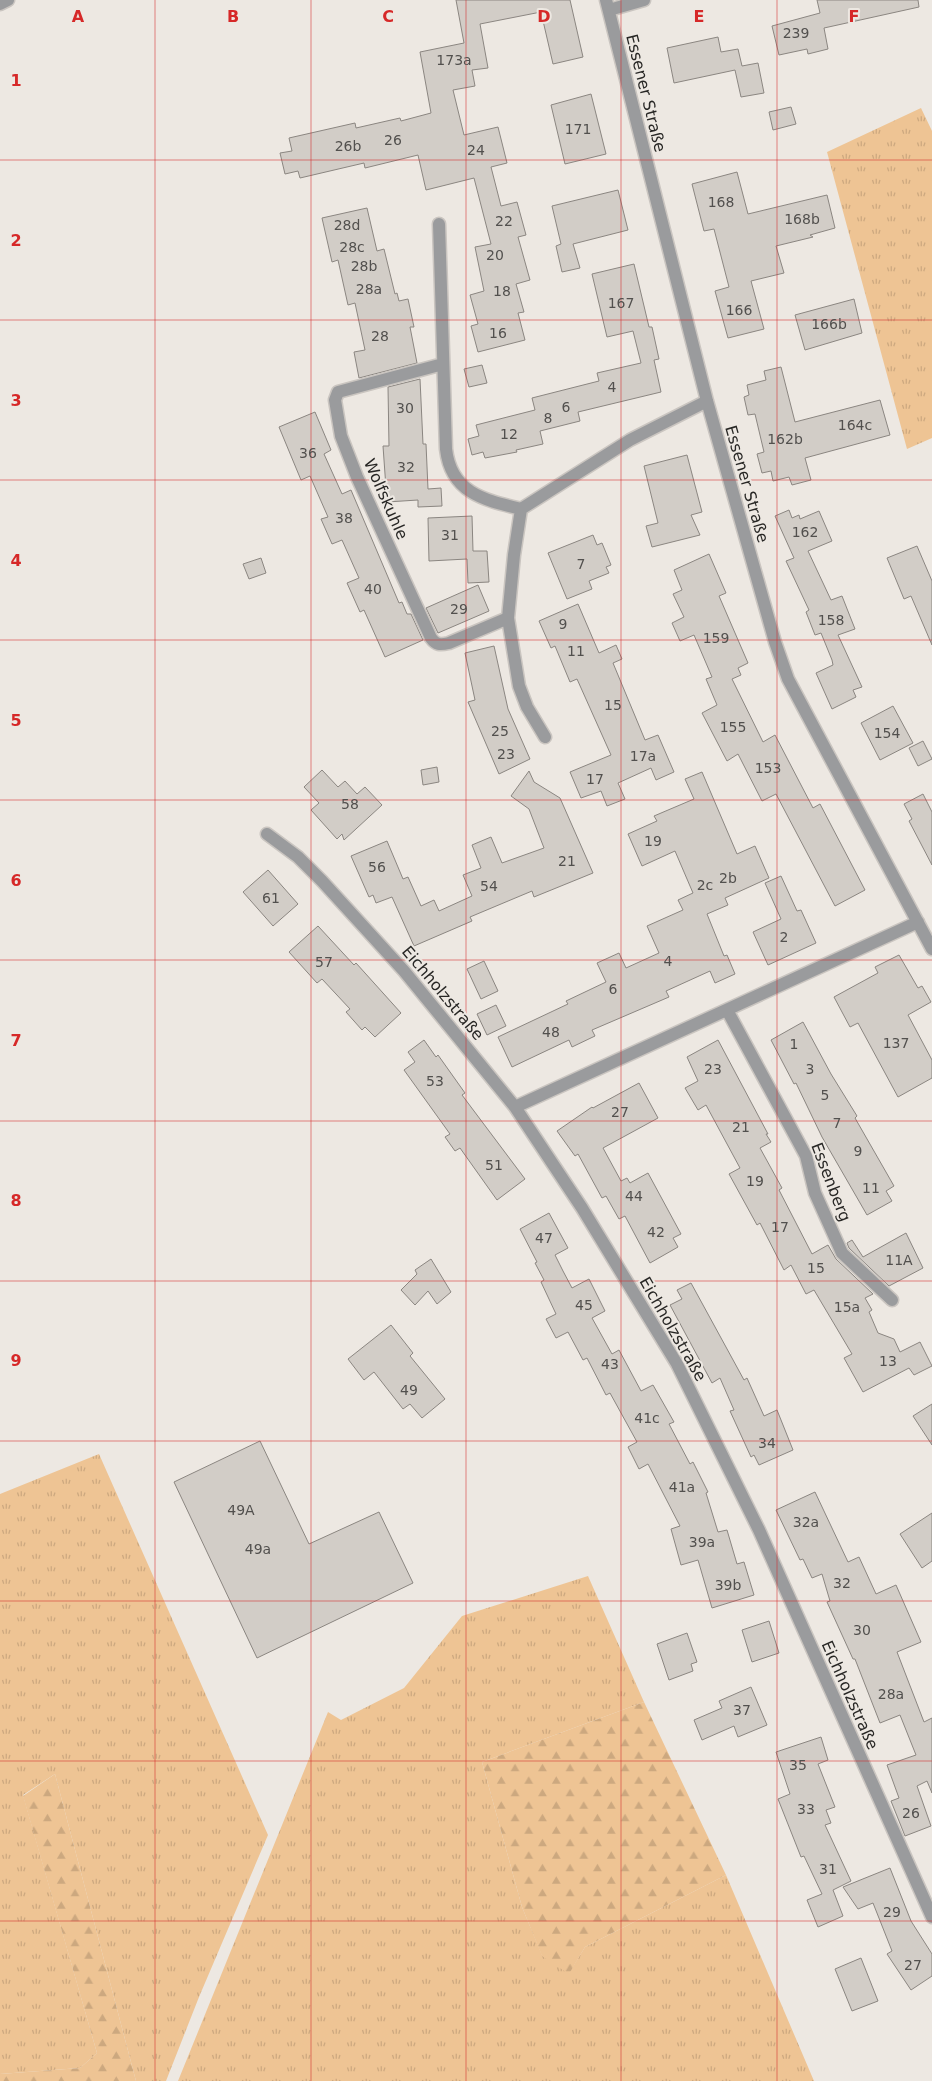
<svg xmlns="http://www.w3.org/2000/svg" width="932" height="2081" font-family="'DejaVu Sans',sans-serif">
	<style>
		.grass { fill: url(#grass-tufts) }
		.forest { fill: url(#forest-firs) }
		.building { fill: #d2cdc7; stroke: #8b8681 }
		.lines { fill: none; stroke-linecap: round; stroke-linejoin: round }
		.minor-casing { stroke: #cac5c0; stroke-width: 15 }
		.minor { stroke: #9a9b9d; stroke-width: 12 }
		.grid { fill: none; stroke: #d62828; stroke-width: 1; stroke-opacity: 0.55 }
		.labels { text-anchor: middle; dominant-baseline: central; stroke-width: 4; stroke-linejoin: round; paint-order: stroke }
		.number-label { font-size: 14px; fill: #52504e }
		.street-label { font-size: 16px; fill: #282725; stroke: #ede8e2 }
		.grid-label { font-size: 16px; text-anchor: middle; font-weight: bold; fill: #d62828; stroke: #ede8e2; stroke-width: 4; stroke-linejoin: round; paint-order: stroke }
	</style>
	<defs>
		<pattern id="grass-tufts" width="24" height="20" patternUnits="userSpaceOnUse" patternTransform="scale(1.25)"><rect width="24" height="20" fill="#eec494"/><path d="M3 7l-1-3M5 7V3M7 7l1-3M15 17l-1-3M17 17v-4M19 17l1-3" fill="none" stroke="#cca87f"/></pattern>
		<pattern id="forest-firs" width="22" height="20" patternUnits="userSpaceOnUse" patternTransform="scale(1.25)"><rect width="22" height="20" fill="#eec494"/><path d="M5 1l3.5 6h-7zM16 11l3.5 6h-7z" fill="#cca87f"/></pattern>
	</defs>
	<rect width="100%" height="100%" fill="#ede8e2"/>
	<!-- grass -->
	<path class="grass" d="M921,108L932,131V438L907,449L827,152Z
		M99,1454L268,1835L199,1997L166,2081H136L55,1774L23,1795L97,2053L80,2068L0,2074V1494Z
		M588,1576L644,1702L482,1762L522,1907L542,1955L569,1973L585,1947L726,1875L814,2081H178L328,1712L341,1720L404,1688L462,1616Z"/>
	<!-- forest -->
	<path class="forest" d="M644,1702L726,1875L585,1947L569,1974L542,1956L522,1907L482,1762Z
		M55,1774L136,2081H0V2074L80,2068L97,2053L23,1796Z"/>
	<!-- building -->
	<path class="building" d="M456,0H570L583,57L553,64L541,12L480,24L488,68L472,70L475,86L453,90L464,135L498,127L507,163L491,167L501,206L517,202L526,235L518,237L530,280L516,284L524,312L518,313L525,340L478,352L471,326L478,324L470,295L484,291L475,247L491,244L474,178L426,190L418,155L365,168L364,163L300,178L298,171L285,174L280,153L292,151L289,138L355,123L356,128L400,118L401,121L431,113L420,52L464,43Z
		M817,0H918L919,7L824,28L828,49L808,54L807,49L779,55L772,26L820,13Z
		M718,37L721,52L738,49L742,66L758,63L764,93L741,97L735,70L674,83L667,48Z
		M591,94L606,154L565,164L551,105Z
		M791,107L796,124L773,130L769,112Z
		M737,172L748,214L827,195L835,228L810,235L813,237L776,246L784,273L751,281L764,329L728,338L715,291L729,287L714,229L704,231L692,184Z
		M618,190L628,230L573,244L580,268L562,272L556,246L561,244L552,206Z
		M367,208L377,251L384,249L395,294L397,293L399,301L408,299L414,327H410L417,363L359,378L354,352L365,350L355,303L348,305L338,260L332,262L322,218Z
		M634,264L649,327H652L659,359L654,360L661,392L578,412L580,421L540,431L543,444L516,450L517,452L485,458L483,452L472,455L468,439L479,436L476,425L535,410L532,398L599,381L597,373L641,363L633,331L607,337L592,274Z
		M854,299L862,333L805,350L795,315Z
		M482,365L487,383L469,387L464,369Z
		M781,367L795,422L880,400L890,435L805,458L811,480L792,485L789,477L773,481L771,471L762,473L757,454L764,452L755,414L748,415L744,397L749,395L747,385L766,380L764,371Z
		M420,379L423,444H426L428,489L441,488L442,506L418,507V500L387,502L383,446H389L388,387Z
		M315,412L331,450L324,454L342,494L351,490L399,603L402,602L407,614H411L423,640L385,657L364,610L360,612L347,583L359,578L342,540L332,544L321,519L328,517L310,476L301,480L279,427Z
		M687,455L702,512L691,515L700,535L652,547L646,526L658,523L644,466Z
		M789,510L792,518L799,515L800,519L819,511L832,541L808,551L831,600L842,596L855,629L838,635L862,687L853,690L856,697L832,709L816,673L833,665L832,660L821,633L815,635L806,612L809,610L786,561L794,558L775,516Z
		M472,516L473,551H487L489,582L468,583L467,559L429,561L428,518Z
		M593,535L597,545L602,543L611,565L606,567L609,573L589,581L592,589L567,599L548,553Z
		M917,546L932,581V645L911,596L904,599L887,558Z
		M709,554L726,593L719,596L748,663L738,668L741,675L732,679L763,742L775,735L813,808L820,804L865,890L835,906L776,794L762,801L738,754L727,761L702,713L717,705L706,679L712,677L694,635L680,641L672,623L684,617L673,594L682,590L674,570Z
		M261,558L266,573L249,579L243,564Z
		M478,585L489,611L438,633L426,608Z
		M578,604L599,653L616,645L622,659L613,663L645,740L658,735L674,772L656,780L651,768L618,783L625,799L607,806L601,791L581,798L570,772L611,755L577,679L570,682L555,646L551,648L539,621Z
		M494,646L508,709L530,759L499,774L468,702L475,700L465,653Z
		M893,706L913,743L880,760L861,723Z
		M923,741L932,759L918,766L909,748Z
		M437,767L439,782L423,785L421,770Z
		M322,770L338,787L345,781L357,794L365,787L382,805L344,840L342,834L337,839L311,810L319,803L304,787Z
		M529,771L534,782L560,798L593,873L534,897L532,891L470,917L472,921L414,946L392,897L376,903L373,895L369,897L351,856L387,841L403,879L408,877L421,906L434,900L439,911L472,896L463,875L481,868L472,845L491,837L502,863L544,848L529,809L511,796Z
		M702,772L737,854L755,846L769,878L725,898L728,905L707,914L724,956L727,955L735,974L715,983L710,971L666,991L669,997L592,1030L595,1036L572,1047L569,1040L512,1067L498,1037L568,1004L566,1001L606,982L597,963L619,953L626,968L659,953L647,926L683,910L678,900L693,893L675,851L642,866L628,834L657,821L654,816L694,799L685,779Z
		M923,794L932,812V865L909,821L912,819L904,804Z
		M268,870L298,904L273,926L243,892Z
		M781,876L797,911L801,910L816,943L768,965L753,932L781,919L765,883Z
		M318,926L354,965L356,963L401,1013L375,1037L365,1027L362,1030L346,1012L350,1009L322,979L317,983L289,952Z
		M899,955L918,988L922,986L931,1002L908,1015L932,1060V1078L898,1097L858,1023L850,1027L834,997L878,973L875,967Z
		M484,961L498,991L481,999L467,969Z
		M496,1005L506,1026L487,1035L477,1014Z
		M803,1022L831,1074L857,1116L855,1118L894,1186L886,1191L892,1201L867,1215L822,1137L796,1083L794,1084L771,1040Z
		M424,1040L436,1057L438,1055L465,1093L462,1095L525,1179L497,1200L460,1148L455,1151L445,1137L450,1134L404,1070L415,1062L408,1052Z
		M718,1040L768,1134H766L771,1142L760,1148L782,1188L779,1190L812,1254L828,1245L836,1259L873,1294L865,1298L872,1310L869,1312L878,1333L894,1339L900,1352L920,1342L932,1366L914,1375L909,1368L863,1392L844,1358L852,1354L814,1290L806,1294L791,1265L784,1270L760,1223L757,1225L729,1174L740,1168L706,1105L698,1110L685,1088L698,1081L687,1057Z
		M639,1083L658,1118L603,1148L621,1181L627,1178L630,1183L648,1173L681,1234L673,1238L678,1247L650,1263L625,1216L619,1219L606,1196L602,1198L578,1154L575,1156L557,1131L592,1107L593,1108Z
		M549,1213L568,1248L555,1255L563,1271L572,1288L589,1279L605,1311L592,1318L612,1354L619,1350L641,1391L653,1385L674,1422L669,1424L690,1464L693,1462L708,1492L706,1493L718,1532L727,1530L737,1564L744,1562L754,1595L712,1608L698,1560L681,1565L671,1529L680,1526L648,1464L639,1469L628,1447L637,1442L610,1393L606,1395L587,1358L583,1360L568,1332L556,1338L546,1319L556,1314L541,1282L544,1280L535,1263L537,1262L520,1229Z
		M906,1233L923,1268L889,1286L849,1248L847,1243L852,1240L863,1257Z
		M431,1259L451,1292L437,1304L428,1291L415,1305L401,1290L417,1274L415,1270Z
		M691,1283L744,1380L747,1378L764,1416L777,1410L793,1450L759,1465L754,1455L751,1457L730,1411L734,1410L720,1378L712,1383L670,1305L682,1299L677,1290Z
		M391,1325L413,1353L410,1356L445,1399L422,1418L410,1404L403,1409L374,1372L364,1380L348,1359Z
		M932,1404V1445L913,1416Z
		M260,1441L309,1544L379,1512L413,1583L257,1658L174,1482Z
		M815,1492L848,1562L859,1557L876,1594L896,1585L921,1642L897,1652L924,1722L932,1718V1793L927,1781L917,1786L931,1826L905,1836L891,1801L899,1798L887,1765L916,1755L900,1715L880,1723L855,1659H853L827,1602L830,1601L822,1574L812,1578L803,1559L800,1560L776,1510Z
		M932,1513V1561L922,1568L900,1534Z
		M769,1621L779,1653L752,1662L742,1630Z
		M687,1633L697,1662L691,1664L693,1671L669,1680L657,1644Z
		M751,1687L767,1725L738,1737L734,1726L702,1740L694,1720L722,1708L719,1701Z
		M821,1737L828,1760L818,1764L835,1807L826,1810L831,1823L825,1825L851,1881L833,1890L843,1916L818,1927L807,1900L822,1894L804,1856L801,1857L778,1799L790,1794L776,1752Z
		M890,1868L911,1921L932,1954V1976L911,1990L887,1954L892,1951L873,1903L858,1909L843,1887Z
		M861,1958L878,2001L852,2011L835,1969Z"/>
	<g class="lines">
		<defs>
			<path id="minor" d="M606,0L707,401L775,642L788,679L932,949
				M0,4L8,0
				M609,10L644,0
				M439,224L446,449C451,493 484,500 521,509L630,440L707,401
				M443,364L338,392L335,400L341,436L357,477L431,638C436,645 440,645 449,643L508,618
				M521,509L514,555L508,618L519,686L527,707L545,737
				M267,834L298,857L322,881L404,971L515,1107L582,1208L677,1364L759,1530L932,1917
				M727,1010L806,1156L815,1193L842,1253L892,1300
				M515,1107L918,922"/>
		</defs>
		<!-- minor casing -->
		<use href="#minor" class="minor-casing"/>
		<!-- minor -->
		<use href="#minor" class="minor"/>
	</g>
	<!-- grid -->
	<path class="grid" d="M155,0V2081M311,0V2081M466,0V2081M621,0V2081M777,0V2081M0,160H932M0,320H932M0,480H932M0,640H932M0,800H932M0,960H932M0,1121H932M0,1281H932M0,1441H932M0,1601H932M0,1761H932M0,1921H932"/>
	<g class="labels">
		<!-- number labels -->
		<g class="number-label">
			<text x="796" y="33">239</text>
			<text x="454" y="60">173a</text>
			<text x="578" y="129">171</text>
			<text x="393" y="140">26</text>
			<text x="348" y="146">26b</text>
			<text x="476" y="150">24</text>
			<text x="721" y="202">168</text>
			<text x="802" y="219">168b</text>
			<text x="504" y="221">22</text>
			<text x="347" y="225">28d</text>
			<text x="352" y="247">28c</text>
			<text x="495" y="255">20</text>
			<text x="364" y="266">28b</text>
			<text x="369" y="289">28a</text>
			<text x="502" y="291">18</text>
			<text x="621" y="303">167</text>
			<text x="739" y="310">166</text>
			<text x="829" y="324">166b</text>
			<text x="498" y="333">16</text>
			<text x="380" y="336">28</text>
			<text x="612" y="387">4</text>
			<text x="566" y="407">6</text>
			<text x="405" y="408">30</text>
			<text x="548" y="418">8</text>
			<text x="855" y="425">164c</text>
			<text x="509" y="434">12</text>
			<text x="785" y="439">162b</text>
			<text x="308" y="453">36</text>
			<text x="406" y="467">32</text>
			<text x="344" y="518">38</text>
			<text x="805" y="532">162</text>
			<text x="450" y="535">31</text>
			<text x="581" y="564">7</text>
			<text x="373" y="589">40</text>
			<text x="459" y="609">29</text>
			<text x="831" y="620">158</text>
			<text x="563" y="624">9</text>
			<text x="716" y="638">159</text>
			<text x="576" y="651">11</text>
			<text x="613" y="705">15</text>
			<text x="733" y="727">155</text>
			<text x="500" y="731">25</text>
			<text x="887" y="733">154</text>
			<text x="506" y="754">23</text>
			<text x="643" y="756">17a</text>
			<text x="768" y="768">153</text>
			<text x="595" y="779">17</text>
			<text x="350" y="804">58</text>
			<text x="653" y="841">19</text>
			<text x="567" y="861">21</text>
			<text x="377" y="867">56</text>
			<text x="728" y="878">2b</text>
			<text x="705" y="885">2c</text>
			<text x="489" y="886">54</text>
			<text x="271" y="898">61</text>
			<text x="784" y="937">2</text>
			<text x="668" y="961">4</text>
			<text x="324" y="962">57</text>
			<text x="613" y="989">6</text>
			<text x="551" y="1032">48</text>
			<text x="896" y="1043">137</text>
			<text x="794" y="1044">1</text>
			<text x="713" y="1069">23</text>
			<text x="810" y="1069">3</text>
			<text x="435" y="1081">53</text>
			<text x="825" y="1095">5</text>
			<text x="620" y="1112">27</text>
			<text x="837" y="1123">7</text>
			<text x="741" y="1127">21</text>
			<text x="858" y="1151">9</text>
			<text x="494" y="1165">51</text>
			<text x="755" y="1181">19</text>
			<text x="871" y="1188">11</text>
			<text x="634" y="1196">44</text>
			<text x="780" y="1227">17</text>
			<text x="656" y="1232">42</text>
			<text x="544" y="1238">47</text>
			<text x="899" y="1260">11A</text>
			<text x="816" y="1268">15</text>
			<text x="584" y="1305">45</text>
			<text x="847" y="1307">15a</text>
			<text x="888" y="1361">13</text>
			<text x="610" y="1364">43</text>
			<text x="409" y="1390">49</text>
			<text x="647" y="1418">41c</text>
			<text x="767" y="1443">34</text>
			<text x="682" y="1487">41a</text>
			<text x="241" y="1510">49A</text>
			<text x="806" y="1522">32a</text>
			<text x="702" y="1542">39a</text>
			<text x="258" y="1549">49a</text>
			<text x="842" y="1583">32</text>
			<text x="728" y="1585">39b</text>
			<text x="862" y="1630">30</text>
			<text x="891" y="1694">28a</text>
			<text x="742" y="1710">37</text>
			<text x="798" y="1765">35</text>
			<text x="806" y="1809">33</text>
			<text x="911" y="1813">26</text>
			<text x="828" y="1869">31</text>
			<text x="892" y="1912">29</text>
			<text x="913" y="1965">27</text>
		</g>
		<!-- street labels -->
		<g class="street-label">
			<text transform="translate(646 93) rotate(76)">Essener Straße</text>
			<text transform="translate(747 484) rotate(74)">Essener Straße</text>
			<text transform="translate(386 499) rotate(66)">Wolfskuhle</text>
			<text transform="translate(443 993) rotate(50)">Eichholzstraße</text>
			<text transform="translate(831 1182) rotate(69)">Essenberg</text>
			<text transform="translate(673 1329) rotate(60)">Eichholzstraße</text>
			<text transform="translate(850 1695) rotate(66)">Eichholzstraße</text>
		</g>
	</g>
	<g class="grid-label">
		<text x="78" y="22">A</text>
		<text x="233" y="22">B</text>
		<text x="388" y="22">C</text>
		<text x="544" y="22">D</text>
		<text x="699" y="22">E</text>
		<text x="854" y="22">F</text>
		<text x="16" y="86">1</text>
		<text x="16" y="246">2</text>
		<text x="16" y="406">3</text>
		<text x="16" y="566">4</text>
		<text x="16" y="726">5</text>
		<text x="16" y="886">6</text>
		<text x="16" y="1046">7</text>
		<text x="16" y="1206">8</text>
		<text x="16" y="1366">9</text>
	</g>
</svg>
